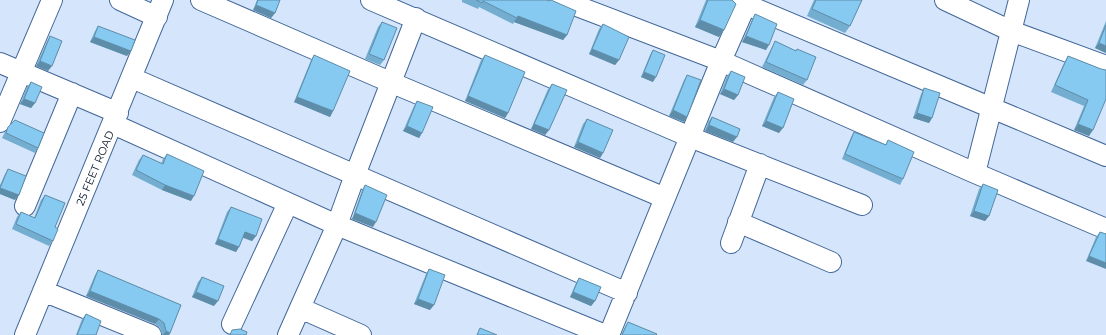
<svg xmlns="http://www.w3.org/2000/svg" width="1106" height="335" font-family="Montserrat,sans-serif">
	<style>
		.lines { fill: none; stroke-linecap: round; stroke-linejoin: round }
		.minor-casing { stroke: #426798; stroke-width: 22 }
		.minor { stroke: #fff; stroke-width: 20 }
		.wall { fill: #73adcf }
		.shaded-wall { fill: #5e8da9 }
		.building { fill: #86c9f1; stroke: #5e8da9 }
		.labels { text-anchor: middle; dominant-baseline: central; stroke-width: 3; stroke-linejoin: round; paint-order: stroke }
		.street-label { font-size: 11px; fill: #061428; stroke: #fff }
	</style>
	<rect width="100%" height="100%" fill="#d5e5fc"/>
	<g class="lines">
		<defs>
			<path id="minor" d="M120,0L157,17
				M201,0L390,82L665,198
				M371,0L690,137L862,205
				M561,0L721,61L975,173L1019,0
				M735,0L1106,156
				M945,0L1011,31L1106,66
				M0,63L118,113
				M132,78L627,293
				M0,122L52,0
				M113,124L337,225L605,335
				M975,173L1106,229
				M25,206L72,93
				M738,222L831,262
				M731,243L760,164
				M43,291L151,335
				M300,308L337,225L355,175L416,18
				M232,324L288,203
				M25,335L163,0
				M288,335L300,308L361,335
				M609,335L721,61L748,0"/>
		</defs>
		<!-- minor casing -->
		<use href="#minor" class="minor-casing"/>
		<!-- minor -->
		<use href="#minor" class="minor"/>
	</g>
	<!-- wall -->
	<path class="wall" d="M257,0H280L275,13L271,18L253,10Z
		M462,0H547L567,35L563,40L514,22L513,24L479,7L478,9L462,2Z
		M706,0H732L719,37L695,27Z
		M814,0H862L850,26L845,33L807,16Z
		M755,14L766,50L742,42L752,20Z
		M1106,21V53L1095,48Z
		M382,22L384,60L380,65L365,59L378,27Z
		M603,24L619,60L615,65L589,54L599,29Z
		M98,26L127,56L90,42L95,31Z
		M50,36L48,71L36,66L47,41Z
		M775,41L796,51L797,49L807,80L803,85L762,67Z
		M653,50V82L641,77L650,55Z
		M314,55L333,111L330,117L294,102L311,60Z
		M485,55L508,113L505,118L465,101L481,60Z
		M1068,56L1101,69L1089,136L1074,130L1084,106L1051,92L1064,63Z
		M731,71L738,95L734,100L720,94L727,76Z
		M687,75L684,122L669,116L684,80Z
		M31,82L35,103L31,108L20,104L27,87Z
		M552,84L549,130L545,135L531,129L548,89Z
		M924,89L932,118L929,123L913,118L921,94Z
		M778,92L779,133L762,126L774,97Z
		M417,101L422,133L419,138L403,131L414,106Z
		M712,117L733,142L705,131L708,122Z
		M587,119L603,153L600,158L574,147L583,124Z
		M8,127L38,148L35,153L2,138L5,132Z
		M854,132L885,145L888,140L903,179L900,185L842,159L851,137Z
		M167,154L191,201L162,190L132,175L139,160L143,155L161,164L163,159Z
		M8,169L15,200L0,194V185L5,174Z
		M983,184L989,216L985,221L970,216L979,189Z
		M365,185L373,227L352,219L362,190Z
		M45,195L55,227L53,241L49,246L12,229L17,217L21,212L34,218L41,200Z
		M231,207L256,236L252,241L243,238L236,252L215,244L227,212Z
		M1100,232L1106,234L1086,261L1096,237Z
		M429,269L430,310L414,304L426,274Z
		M98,270L181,305L170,333L169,335H162L160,328L155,324L86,296L95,275Z
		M202,277L214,306L192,297L198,282Z
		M579,278L595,301L591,306L570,297L576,283Z
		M86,314L96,335H76L82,319Z
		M628,322L656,335H621L625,327Z"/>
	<!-- shaded-wall -->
	<path class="shaded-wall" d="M256,5L275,13L271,18L253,10Z
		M518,16L567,35L563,40L514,22Z
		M700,20L724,30L719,37L695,27Z
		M746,36L769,45L766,50L742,42Z
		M94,37L131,51L127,56L90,42Z
		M1099,43L1106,46V53L1095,48Z
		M592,49L619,60L615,65L589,54Z
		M40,61L52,66L48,71L36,66Z
		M644,72L656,77L653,82L641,77Z
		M724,89L738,95L734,100L720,94Z
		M468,96L508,113L505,118L465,101Z
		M297,97L333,111L330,117L294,102Z
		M24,99L35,103L31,108L20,104Z
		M673,110L687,117L684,122L669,116Z
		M917,113L932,118L929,123L913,118Z
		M766,121L783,128L779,133L762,126Z
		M534,124L549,130L545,135L531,129Z
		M1078,124L1093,130L1089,136L1074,130Z
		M709,125L737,137L733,142L705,131Z
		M407,126L422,133L419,138L403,131Z
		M578,142L603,153L600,158L574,147Z
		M165,185L194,196L191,201L162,190Z
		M0,188L19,195L15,200L0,194Z
		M974,211L989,216L985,221L970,216Z
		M355,213L376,222L373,227L352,219Z
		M245,232L256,236L252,241L242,237Z
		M218,239L239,247L236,252L215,244Z
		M1089,256L1106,263V269L1086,261Z
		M90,291L159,319L155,324L86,296Z
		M196,292L218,301L214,306L192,297Z
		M573,292L595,301L591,306L570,297Z
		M418,299L434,305L430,310L414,304Z
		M166,331L170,333L169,335H163Z"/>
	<!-- building -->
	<path class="building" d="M258,0H280L275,13L256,5Z
		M476,0H547L548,1L551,0L576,11L567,35L518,16L517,18L483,1L482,3Z
		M708,0H732L736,4L724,30L700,20Z
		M816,0H862L850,26L812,9Z
		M755,14L777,24L769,45L746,36Z
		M382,22L397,28L384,60L369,54Z
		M603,24L629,37L619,60L592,49Z
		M1106,25V46L1099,43Z
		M98,26L135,40L131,51L94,37Z
		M50,36L62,41L52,66L40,61Z
		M775,41L796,51L797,49L816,57L807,80L766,62Z
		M653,50L665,55L656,77L644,72Z
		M314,55L350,71L333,111L297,97Z
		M485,55L525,72L508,113L468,96Z
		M1068,56L1101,69L1106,70V99L1093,130L1078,124L1088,100L1055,85Z
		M731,71L745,77L738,95L724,89Z
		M687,75L701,80L687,117L673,110Z
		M31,82L42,87L35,103L24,99Z
		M552,84L567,90L549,130L534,124Z
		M924,88L940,93L932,118L917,113Z
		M778,92L794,99L783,128L766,121Z
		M417,101L433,107L422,133L407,126Z
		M712,117L740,129L737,137L709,125Z
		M587,119L613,130L603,153L578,142Z
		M15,120L44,133L38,148L6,133L8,127Z
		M854,132L886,145L888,140L914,152L903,179L845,154Z
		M167,154L204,171L194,196L165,185L136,170L143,155L163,164Z
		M8,169L26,176L19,195L0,188Z
		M983,184L998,190L989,216L974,211Z
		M365,185L387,195L376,222L355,213Z
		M45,195L65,203L55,227L58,229L53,241L16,224L21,212L35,218Z
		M231,207L262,219L256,236L245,232L239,247L218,239Z
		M1100,232L1106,234V263L1089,256Z
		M429,269L445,275L434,305L418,299Z
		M98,270L181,305L170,333L166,331L164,323L159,319L90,291Z
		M202,277L224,286L218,301L196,292Z
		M579,278L601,287L595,301L573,292Z
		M86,314L101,321L96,335H77Z
		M628,322L657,334L656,335H622Z
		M480,328L497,335H477Z
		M240,329L247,332L246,335H230L232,330Z"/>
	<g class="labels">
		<!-- street labels -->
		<g class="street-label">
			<text transform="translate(95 168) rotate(-67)">25 FEET ROAD</text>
		</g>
	</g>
</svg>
